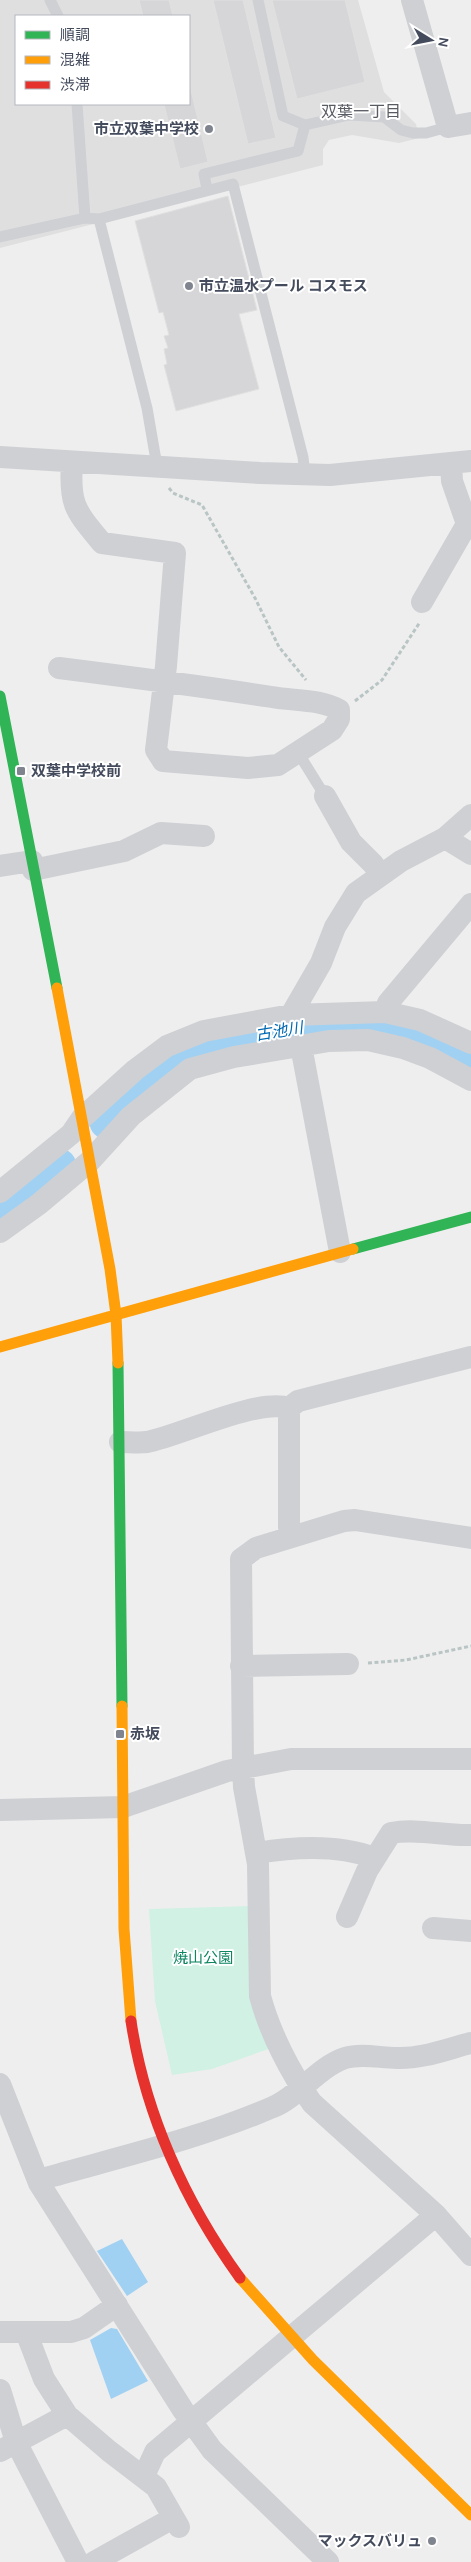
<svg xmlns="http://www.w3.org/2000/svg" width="471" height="2562" font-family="Karla,'Noto Sans JP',sans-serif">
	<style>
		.education { fill: #e0dfe0; fill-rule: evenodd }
		.green { fill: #d0f1e3 }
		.water { fill: #a0d1f3 }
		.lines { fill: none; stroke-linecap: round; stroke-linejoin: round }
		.river { stroke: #a0d1f3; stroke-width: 35 }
		.building { fill: #d6d6d8; stroke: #e0e0e1 }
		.path { stroke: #b8c5c4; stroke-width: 3; stroke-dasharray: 4 2.5; stroke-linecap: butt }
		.lane { stroke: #ced0d4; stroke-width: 11 }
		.street { stroke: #ced0d4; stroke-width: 22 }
		.fast { stroke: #30b455; stroke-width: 11 }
		.slow { stroke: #ff9f0a; stroke-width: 11 }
		.jam { stroke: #e5322d; stroke-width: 11 }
		.poi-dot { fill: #7f848f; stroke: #fff; stroke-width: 2 }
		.labels { text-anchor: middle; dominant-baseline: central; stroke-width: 4; stroke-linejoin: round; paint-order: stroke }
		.poi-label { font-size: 15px; font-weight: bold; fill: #434b5c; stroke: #fff; text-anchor: start }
		.park-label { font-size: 15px; fill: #0d8561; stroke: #fff }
		.neighbourhood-label { font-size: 16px; fill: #595b63; stroke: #fff }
		.water-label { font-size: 16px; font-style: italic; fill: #0069b3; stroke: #fff }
	</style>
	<rect width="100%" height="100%" fill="#efeeee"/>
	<!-- education -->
	<path class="education" d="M0,0H358L384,92L416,124L419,138L399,143L352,135L329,140L323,149V165L0,248ZM16,16H189V104H16Z"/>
	<!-- green -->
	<path class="green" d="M252,1906L274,2047L212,2069L172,2075L155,2001L149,1909Z"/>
	<!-- water -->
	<path class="water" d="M122,2239L148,2282L127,2296L97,2251Z
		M111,2328L117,2329L148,2381L111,2399L90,2340Z"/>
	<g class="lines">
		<!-- river -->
		<path class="river" d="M107,1122L149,1079L222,1041L305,1026H373L416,1035L471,1062
			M0,1204L59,1166"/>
	</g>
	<!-- building -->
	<path class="building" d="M139,0H169L173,16H143Z
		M213,0H243L276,138L248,144Z
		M272,0H345L365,82L297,99Z
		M189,82L208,162L180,169L164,104H189Z
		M228,196L257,310L239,314L259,389L176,411L164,365L167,364L164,349L168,348L164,336L169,335L163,312L159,313L135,221Z"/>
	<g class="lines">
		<!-- path -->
		<path class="path" d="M169,488L173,493L202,505L255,598L279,647L306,680
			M355,701L382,680L420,622
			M368,1663L406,1660L471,1646"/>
		<!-- lane -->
		<path class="lane" d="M50,0L58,16
			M258,0L283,116L305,125L349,115L384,117L401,130L413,133H426L448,127
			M77,104L85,218
			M207,189L204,174L298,151L305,125
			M99,219L147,408L157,466
			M0,237L85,218L99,219L233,184L303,457L305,475
			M302,759L325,796"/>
		<!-- street -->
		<path class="street" d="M412,0L448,127L471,123
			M0,457L260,473L330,475L471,461
			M422,602L467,524L452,481L451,463
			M59,668C130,677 201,686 272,697C293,701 321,699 339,710V719L332,730L278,765L248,768L163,761L156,750L166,666L175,553L102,543C75,510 69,505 72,462
			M325,796L351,842L373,864L380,874
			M445,838L471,854
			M0,866L32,861
			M33,870L124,851L161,833L204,836
			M385,1012L388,1003L471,904
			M291,1015L321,963L335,927L356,893L401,861L445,838L471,815
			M301,1046L340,1252
			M0,1192L71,1134L82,1118L135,1070L167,1046L204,1031L291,1015L385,1012L420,1020L471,1043
			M0,1232L39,1204L90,1161L131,1116L190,1069L234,1057L329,1041L368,1040L403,1048L430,1058L471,1080
			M120,1442C129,1442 139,1443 147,1442C182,1435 257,1398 289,1408
			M292,1536L289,1527V1408L298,1401L471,1357
			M471,1538L355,1520L344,1521L256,1548L241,1559L243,1767L244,1787L258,1864L260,1996C270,2033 290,2072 312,2103L436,2215L471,2255
			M241,1666L348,1664
			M0,1810L123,1807L227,1771L291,1759H471
			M257,1853C294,1847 338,1844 374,1858
			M347,1917L367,1871L391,1833C417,1828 445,1836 471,1835
			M433,1928L471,1931
			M0,2084L39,2183L183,2410L212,2450L328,2562
			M39,2183L49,2177C124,2156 201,2138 273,2107C298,2097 318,2067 345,2058C362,2053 380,2058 397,2058C422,2059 447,2049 471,2043
			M0,2332H71L84,2328L117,2305
			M26,2332L44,2379L67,2415
			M0,2390L16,2442L78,2562
			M0,2451L67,2415L109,2451L156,2487L179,2527
			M144,2476L155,2452L436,2215
			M94,2562L173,2518"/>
		<!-- fast -->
		<path class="fast" d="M0,696L57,988
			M353,1249L471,1217
			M118,1363L122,1706"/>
		<!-- slow -->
		<path class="slow" d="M57,988L110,1269L116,1315L118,1363
			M0,1347L353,1249
			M122,1706L124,1929L131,2021
			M240,2278L313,2360L471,2515"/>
		<!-- jam -->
		<path class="jam" d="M131,2021C145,2114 185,2202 240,2278"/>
	</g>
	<!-- markers -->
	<g class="poi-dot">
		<circle cx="209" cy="129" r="5"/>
		<circle cx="189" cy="286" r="5"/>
		<rect x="16" y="766" width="10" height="10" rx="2.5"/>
		<rect x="115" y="1729" width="10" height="10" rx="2.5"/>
		<circle cx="432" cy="2541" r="5"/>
	</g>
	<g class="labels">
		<!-- poi labels -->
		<g class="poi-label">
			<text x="199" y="129" text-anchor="end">市立双葉中学校</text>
			<text x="199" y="286">市立温水プール コスモス</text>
			<text x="31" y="771">双葉中学校前</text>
			<text x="130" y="1734">赤坂</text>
			<text x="422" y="2541" text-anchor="end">マックスバリュ</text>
		</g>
		<!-- park labels -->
		<g class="park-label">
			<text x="203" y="1958">焼山公園</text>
		</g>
		<!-- neighbourhood labels -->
		<g class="neighbourhood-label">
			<text x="361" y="111">双葉一丁目</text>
		</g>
		<!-- water labels -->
		<g class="water-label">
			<text transform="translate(279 1031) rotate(-9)">古池川</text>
		</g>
	</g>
	<!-- legend -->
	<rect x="15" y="15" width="175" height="90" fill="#ffffff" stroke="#b4b7be"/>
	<rect x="25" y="31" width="25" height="8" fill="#30b455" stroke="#b4b7be"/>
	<text x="60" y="40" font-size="15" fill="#434b5c">順調</text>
	<rect x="25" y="56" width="25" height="8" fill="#ff9f0a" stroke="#b4b7be"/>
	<text x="60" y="65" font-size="15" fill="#434b5c">混雑</text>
	<rect x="25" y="81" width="25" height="8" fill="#e5322d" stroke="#b4b7be"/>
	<text x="60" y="90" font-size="15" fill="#434b5c">渋滞</text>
	<!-- north arrow -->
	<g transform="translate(431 40) rotate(100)" stroke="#ffffff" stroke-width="4" paint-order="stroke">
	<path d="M0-4L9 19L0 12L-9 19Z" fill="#434b5c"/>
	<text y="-8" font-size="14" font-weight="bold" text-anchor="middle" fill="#434b5c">N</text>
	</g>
</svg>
